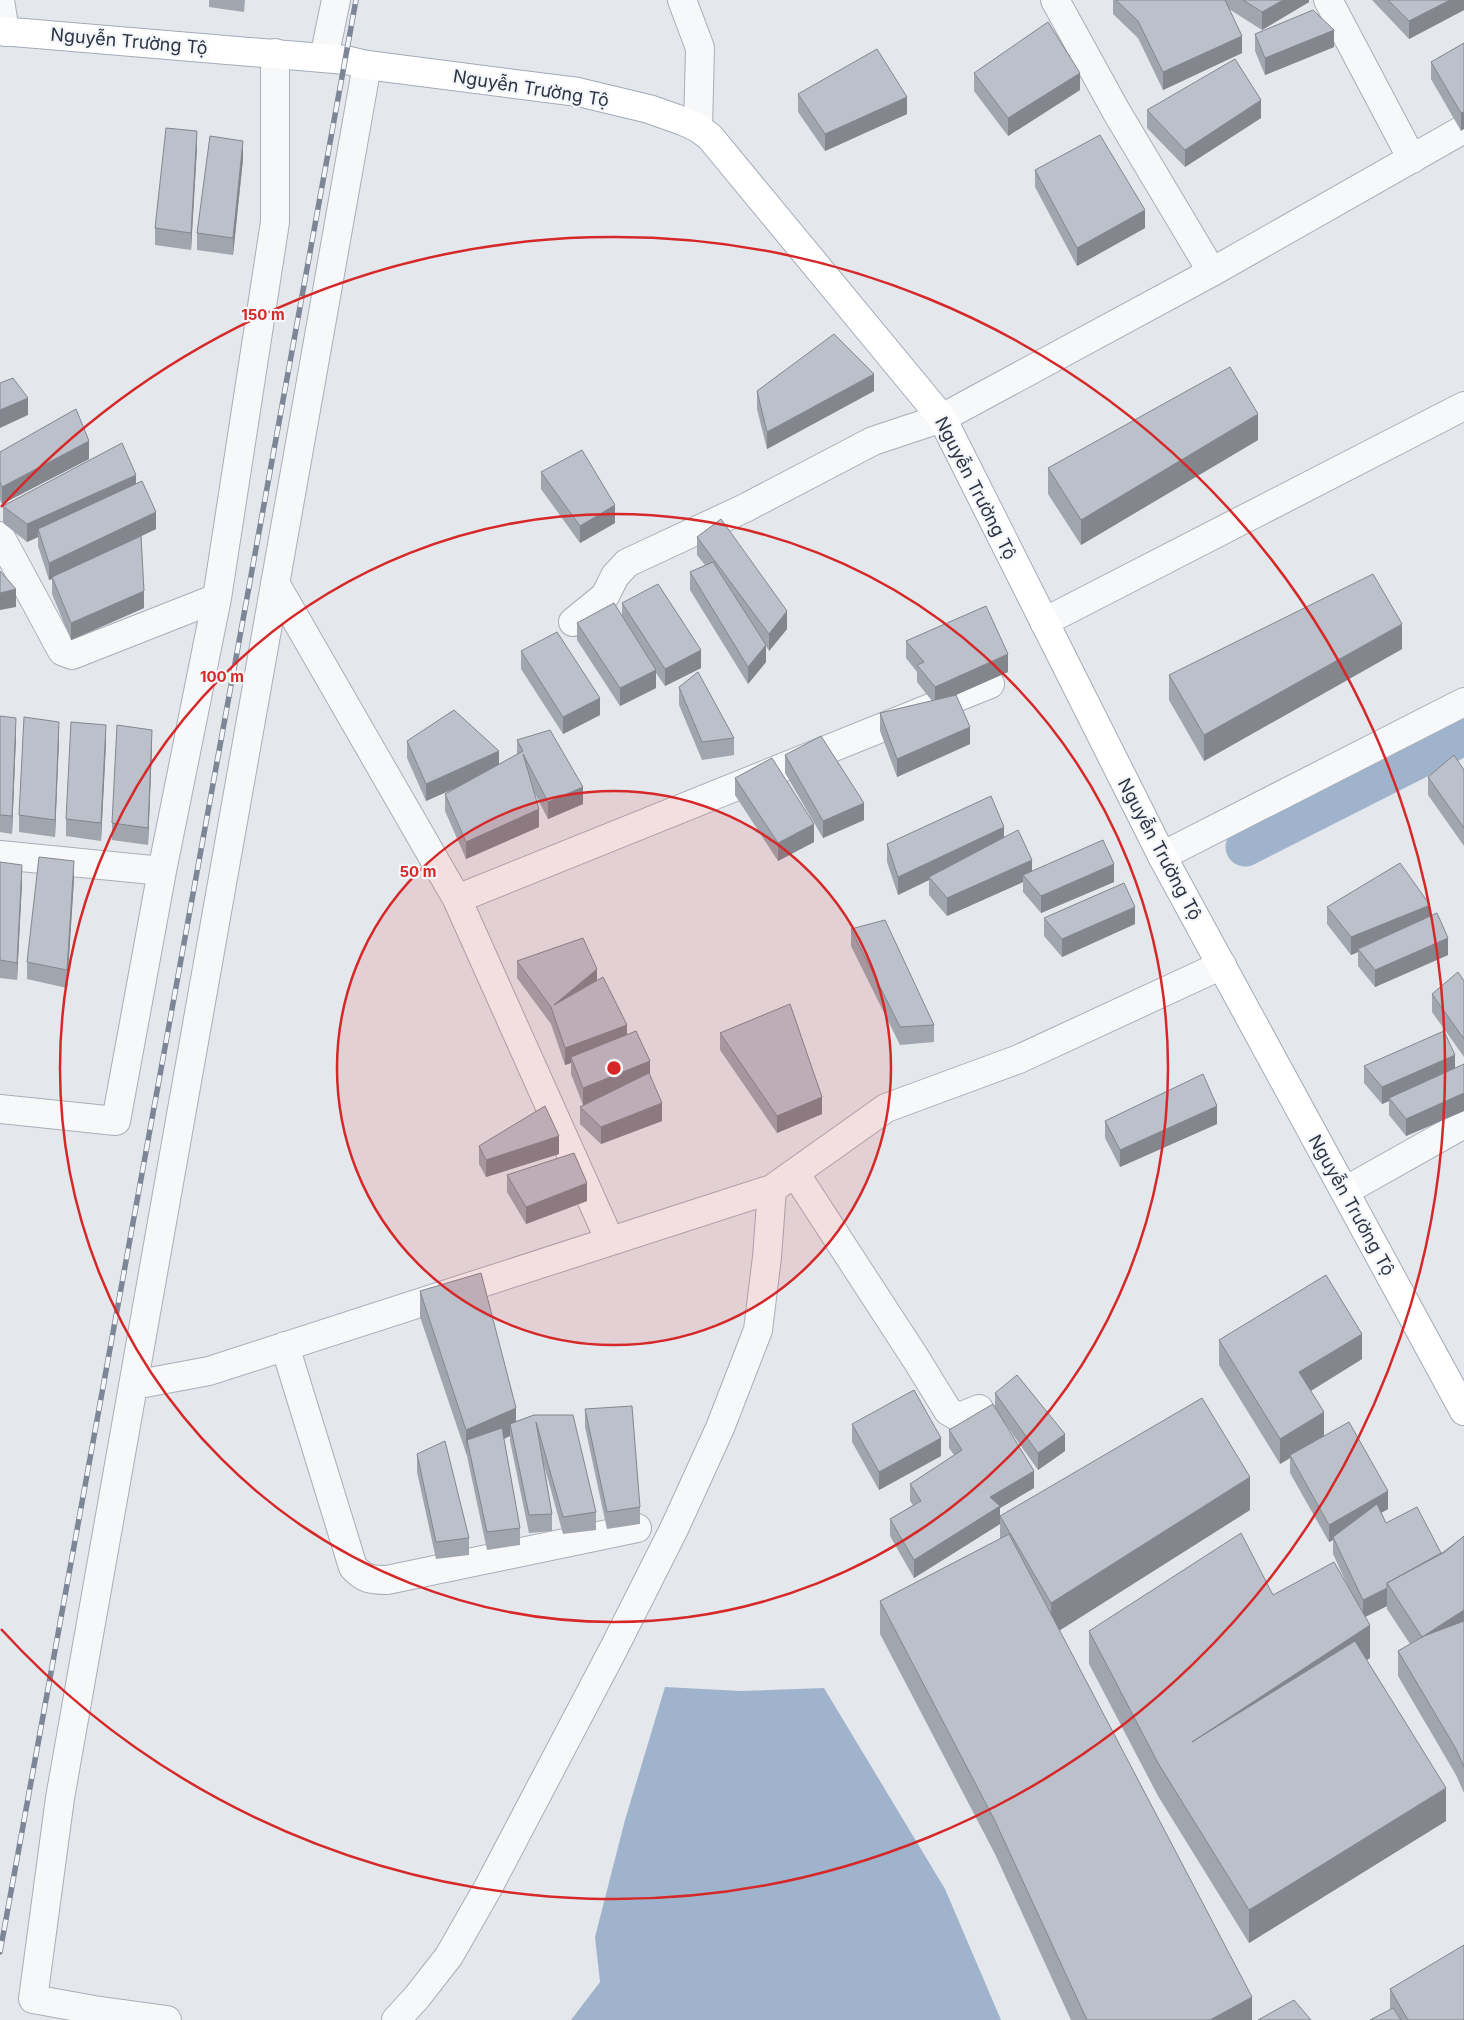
<svg xmlns="http://www.w3.org/2000/svg" width="1464" height="2020" font-family="Inter,sans-serif">
	<style>
		.water { fill: #9fb4cc }
		.lines { fill: none; stroke-linecap: round; stroke-linejoin: round }
		.canal { stroke: #9fb4cc; stroke-width: 39 }
		.minor-casing { stroke: #a9aeb7; stroke-width: 30 }
		.major-casing { stroke: #a3abb8; stroke-width: 30 }
		.minor { stroke: #f7f8fa; stroke-width: 28 }
		.major { stroke: #fff; stroke-width: 28 }
		.rail-casing { stroke: #7d8696; stroke-width: 5.5 }
		.rail { stroke: #f4f6f9; stroke-width: 4; stroke-dasharray: 11; stroke-linecap: butt }
		.wall { fill: #a1a5ae }
		.shaded-wall { fill: #83868d }
		.building { fill: #bbc0ca; stroke: #83868d }
		.ring { fill: none; stroke: #d62828; stroke-width: 2.5 }
		.labels { text-anchor: middle; dominant-baseline: central; stroke-width: 4.5; stroke-linejoin: round; paint-order: stroke }
		.street-label { font-size: 18px; fill: #2b3445; stroke: #f4f6f9 }
		.centre { fill: #d62828; stroke: #f4f6f9; stroke-width: 2.5 }
		.ring-label { font-size: 15px; text-anchor: middle; font-weight: bold; fill: #d62828; stroke: #f4f6f9; stroke-width: 4.5; stroke-linejoin: round; paint-order: stroke }
	</style>
	<rect width="100%" height="100%" fill="#e4e7ec"/>
	<!-- water -->
	<path class="water" d="M665,1687L741,1691L824,1688L945,1889L1001,2020H571L600,1982L595,1937L625,1820Z"/>
	<g class="lines">
		<!-- canal -->
		<path class="canal" d="M1245,847L1464,736"/>
		<defs>
			<path id="minor" d="M0,0L5,32
				M682,0L700,48L698,128
				M1055,0L1116,111L1212,272
				M1328,0L1412,159
				M324,58L336,0
				M0,536L62,651L72,655L217,598
				M275,583L457,899L610,1241
				M573,622L605,596L615,576L627,563L745,508L873,441L942,418L1212,272L1464,129
				M1044,622L1464,406
				M0,855L162,871
				M1162,856L1464,702
				M457,899L990,684
				M0,1109L116,1121L162,871L217,598L275,222V53
				M795,1173L916,1359L948,1411L957,1416H962L979,1409
				M1345,1191L1464,1124
				M285,1346L353,1567C364,1579 371,1580 387,1580L637,1528
				M134,1385L209,1371L772,1189L886,1108L1019,1059L1222,965
				M167,2020L94,2010L33,1999L60,1798L367,65
				M396,2020L417,1997L449,1956L489,1886L614,1648L674,1529L720,1428L758,1330L767,1257L772,1189"/>
			<path id="major" d="M0,31L346,60L367,65L578,92L649,109L683,121L698,128L710,137L942,418L1162,856L1464,1411"/>
		</defs>
		<!-- minor casing -->
		<use href="#minor" class="minor-casing"/>
		<!-- major casing -->
		<use href="#major" class="major-casing"/>
		<!-- minor -->
		<use href="#minor" class="minor"/>
		<!-- major -->
		<use href="#major" class="major"/>
		<defs>
			<path id="rail" d="M0,1952L356,0"/>
		</defs>
		<!-- rail casing -->
		<use href="#rail" class="rail-casing"/>
		<!-- rail -->
		<use href="#rail" class="rail"/>
	</g>
	<!-- wall -->
	<path class="wall" d="M209,0H245L244,12L209,7Z
		M1113,0H1309V2L1262,30L1229,9L1242,53L1163,90L1138,38L1113,14Z
		M1372,0H1464V10L1409,39Z
		M1255,34L1334,47L1265,75L1255,51Z
		M1464,43L1461,131L1431,79V62Z
		M974,73L1080,90L1008,136L974,91Z
		M798,94L907,114L825,151L798,112Z
		M1147,110L1261,118L1185,167L1147,128Z
		M197,148L191,250L155,245V228Z
		M243,159L233,255L197,250V233Z
		M1035,170L1145,228L1077,266L1035,187Z
		M757,391H874L767,449L757,409Z
		M1258,440L1081,545L1048,494V468Z
		M0,452L89,459L2,504L0,500Z
		M541,472L615,523L580,543L541,489Z
		M136,484L156,529L141,536L144,608L71,640L52,594V579L49,580L38,546V537L27,542L3,523V506Z
		M697,537L787,629L769,651L766,646V662L748,684L690,590V572L705,565L697,555Z
		M622,603L701,668L665,686L656,673V688L620,706L577,640V623L622,617Z
		M906,641L1008,672L954,696L970,744L897,777L880,731V713L932,701L917,682V672L906,658Z
		M1402,649L1204,761L1169,700V675Z
		M521,651L600,715L563,734L521,669Z
		M679,687L734,738V755L702,760L679,705Z
		M0,716L16,736L12,834L0,832Z
		M59,739L55,837L19,832V815Z
		M517,740L583,804L548,819L534,792L539,827L466,859L445,811V794L455,788L426,801L407,758V741L499,764L517,755Z
		M106,743L101,841L66,836V819Z
		M152,747L148,845L112,840V823Z
		M785,755L864,820L823,838L785,773Z
		M1464,770V846L1428,795V777Z
		M735,778L814,842L778,861L735,795Z
		M1004,838L1032,871L1114,882L1041,913L1023,892V882L947,916L929,895V880L898,895L887,862V844Z
		M0,862L22,882L17,980L0,978Z
		M74,879L67,988L27,979V962Z
		M1327,907L1430,916L1448,955L1375,987L1358,966V952L1351,955L1327,924Z
		M1044,918L1135,924L1062,957L1044,936Z
		M851,929L934,1025V1042L900,1045L851,946Z
		M517,961L597,981L650,1076L662,1121L601,1144L580,1124V1107L583,1105L571,1074V1063L565,1065L551,1024L517,978Z
		M1464,981V1057L1432,1012V994Z
		M720,1033L822,1114L777,1133L720,1050Z
		M1464,1064V1111L1406,1136L1389,1115V1101L1382,1104L1364,1083V1066L1455,1069Z
		M1105,1121L1217,1124L1120,1167L1105,1138Z
		M479,1146L559,1154L486,1177L479,1164Z
		M507,1175L587,1201L526,1224L507,1192Z
		M420,1291L516,1421L534,1415L596,1512V1530L563,1534L544,1465L552,1514V1531L529,1533L510,1441V1436L504,1439L520,1528V1545L487,1550L467,1456L420,1317Z
		M1219,1340L1362,1359L1311,1391L1324,1436L1388,1509L1381,1513L1386,1523L1441,1553L1464,1536V1793L1456,1775L1398,1676V1651L1410,1644L1387,1609V1606L1365,1617L1370,1658L1366,1660L1446,1821L1249,1943L1158,1796L1089,1664V1631L1273,1595L1351,1593L1333,1554V1540L1329,1542L1290,1473V1458L1280,1464L1219,1365Z
		M995,1393L1065,1451L1038,1470L1004,1422L1034,1488L1000,1508V1516L1250,1510L1059,1630L1252,2020H1071L995,1854L880,1634V1601L1000,1539V1524L914,1578L890,1536V1519L913,1505L910,1501V1484L954,1455L949,1448V1430L995,1408Z
		M585,1409L640,1507V1524L607,1529L585,1427Z
		M852,1424L941,1456L879,1490L852,1442Z
		M417,1454L469,1538V1555L436,1559L417,1472Z
		M1390,1989L1464,2020H1370L1390,2010Z"/>
	<!-- shaded-wall -->
	<path class="shaded-wall" d="M1283,0H1309V2L1262,30V12Z
		M1450,0H1464V10L1409,39V21Z
		M1334,30V47L1265,75V58Z
		M1242,36V53L1163,90V72Z
		M1080,73V90L1008,136V118Z
		M907,97V114L825,151V134Z
		M1261,100V118L1185,167V150Z
		M1464,112V129L1461,131V113Z
		M197,131V148L191,250V233Z
		M243,141V159L233,255V238Z
		M1145,210V228L1077,266V248Z
		M874,374V391L767,449V432Z
		M28,398V415L0,428V410Z
		M1258,414V440L1081,545V520Z
		M89,441V459L2,504V487Z
		M136,475V493L38,529V537L27,542V524Z
		M615,505V523L580,543V526Z
		M156,512V529L52,579V577V579L49,580V563Z
		M16,589V607L0,610V593Z
		M144,591V608L71,640V623Z
		M787,611V629L769,651V634Z
		M1402,624V649L1204,761V735Z
		M766,645V662L748,684V667Z
		M701,650V668L665,686V669Z
		M1008,654V672L935,704V687Z
		M656,670V688L620,706V688Z
		M600,698V715L563,734V717Z
		M16,718V736L12,834V816Z
		M59,722V739L55,837V820Z
		M106,725V743L101,841V823Z
		M970,727V744L897,777V759Z
		M152,730V747L148,845V828Z
		M499,751V769L426,801V784Z
		M583,787V804L548,819V802Z
		M864,803V820L823,838V821Z
		M539,809V827L466,859V842Z
		M814,824V842L778,861V843Z
		M1004,827V844L929,877V880L898,895V877Z
		M1032,860V878L1023,875V882L947,916V898Z
		M74,861V879L67,988V970Z
		M1114,864V882L1041,913V896Z
		M22,865V882L17,980V963Z
		M1430,905V923L1358,949V952L1351,955V937Z
		M1135,907V924L1062,957V939Z
		M1448,938V955L1375,987V970Z
		M597,969V986L554,1005Z
		M627,1025V1042L571,1057V1063L565,1065V1048Z
		M1455,1055V1072L1389,1098V1101L1382,1104V1087Z
		M650,1061V1079L583,1105V1088Z
		M1464,1093V1111L1406,1136V1119Z
		M822,1097V1114L777,1133V1116Z
		M662,1103V1121L601,1144V1127Z
		M1217,1106V1124L1120,1167V1150Z
		M559,1136V1154L486,1177V1160Z
		M587,1183V1201L526,1224V1207Z
		M1362,1334V1359L1299,1398V1372Z
		M516,1408V1433L510,1424V1436L470,1454L467,1440L466,1456V1430Z
		M1324,1412V1437L1290,1455V1458L1280,1464V1439Z
		M1065,1434V1451L1038,1470V1453Z
		M941,1438V1456L879,1490V1472Z
		M1034,1471V1488L1000,1508V1524L914,1578V1560L990,1497Z
		M1250,1477V1510L1051,1636V1603Z
		M1388,1491V1509L1334,1539L1333,1537V1540L1329,1542V1525Z
		M1387,1588V1606L1363,1618V1600Z
		M1464,1610V1636L1422,1637Z
		M1370,1625V1658L1192,1774V1742Z
		M1446,1788V1821L1249,1943V1910Z
		M1252,1997V2020H1210Z"/>
	<!-- building -->
	<path class="building" d="M1116,0H1225L1242,36L1163,72L1138,21Z
		M1243,0H1283L1262,12Z
		M1388,0H1450L1409,21Z
		M1313,10L1334,30L1265,58L1255,34Z
		M1048,22L1080,73L1008,118L974,73Z
		M1464,43V112L1461,113L1431,62Z
		M877,49L907,97L825,134L798,94Z
		M1235,59L1261,100L1185,150L1147,110Z
		M166,128L197,131L191,233L155,228Z
		M1100,135L1145,210L1077,248L1035,170Z
		M210,136L243,141L233,238L197,233Z
		M834,334L874,374L767,432L757,391Z
		M1230,367L1258,414L1081,520L1048,468Z
		M13,378L28,398L0,410V383Z
		M76,409L89,441L2,487L0,482V452Z
		M122,443L136,475L27,524L3,506Z
		M582,450L615,505L580,526L541,472Z
		M142,481L156,512L49,563L38,529Z
		M721,519L787,611L769,634L697,537Z
		M141,536L144,591L71,623L52,577Z
		M713,562L766,645L748,667L690,572Z
		M0,571L16,589L0,593Z
		M1373,574L1402,624L1204,735L1169,675Z
		M658,584L701,650L665,669L622,603Z
		M614,603L656,670L620,688L577,623Z
		M986,606L1008,654L935,687L917,665L924,662L906,641Z
		M557,632L600,698L563,717L521,651Z
		M698,672L734,738L702,742L679,687Z
		M956,695L970,727L897,759L880,713Z
		M454,710L499,751L426,784L407,741Z
		M0,716L16,718L12,816L0,815Z
		M24,717L59,722L55,820L19,815Z
		M71,722L106,725L101,823L66,819Z
		M117,725L152,730L148,828L112,823Z
		M550,730L583,787L548,802L523,754L539,809L466,842L445,794L523,751L517,740Z
		M821,736L864,803L823,821L785,755Z
		M1454,755L1464,770V828L1428,777Z
		M772,758L814,824L778,843L735,778Z
		M991,796L1004,827L898,877L887,844Z
		M1018,830L1032,860L947,898L929,877Z
		M1103,840L1114,864L1041,896L1023,875Z
		M39,857L74,861L67,970L27,962Z
		M0,862L22,865L17,963L0,960Z
		M1400,863L1430,905L1351,937L1327,907Z
		M1124,883L1135,907L1062,939L1044,918Z
		M1437,913L1448,938L1375,970L1358,949Z
		M885,920L934,1025L900,1027L851,929Z
		M583,938L597,969L554,1005L603,977L627,1025L565,1048L551,1007L517,961Z
		M1458,972L1464,981V1039L1432,994Z
		M790,1004L822,1097L777,1116L720,1033Z
		M636,1031L650,1061L583,1088L571,1057Z
		M1444,1031L1455,1055L1382,1087L1364,1066Z
		M1464,1064V1093L1406,1119L1389,1098Z
		M649,1073L662,1103L601,1127L580,1107Z
		M1203,1074L1217,1106L1120,1150L1105,1121Z
		M545,1106L559,1136L486,1160L479,1146Z
		M574,1153L587,1183L526,1207L507,1175Z
		M481,1273L516,1408L466,1430L420,1291Z
		M1326,1275L1362,1334L1299,1372L1324,1412L1280,1439L1219,1340Z
		M1017,1375L1065,1434L1038,1453L995,1393Z
		M914,1390L941,1438L879,1472L852,1424Z
		M1202,1398L1250,1477L1051,1603L1000,1516Z
		M993,1404L1034,1471L990,1497L1000,1506L914,1560L890,1519L921,1501L910,1484L962,1450L949,1430Z
		M632,1406L640,1507L607,1512L585,1409Z
		M534,1415H573L596,1512L563,1517L536,1422L552,1514L529,1515L510,1424Z
		M1349,1422L1388,1491L1329,1525L1290,1455Z
		M502,1428L520,1528L487,1532L467,1440Z
		M445,1441L469,1538L436,1542L417,1454Z
		M1377,1504L1386,1523L1417,1507L1441,1553L1387,1583V1588L1363,1600L1333,1537Z
		M1241,1533L1273,1595L1334,1562L1370,1625L1192,1742L1355,1641L1446,1788L1249,1910L1158,1763L1089,1631Z
		M1009,1534L1252,1997L1210,2020H1087L995,1821L880,1601Z
		M1464,1536V1610L1422,1637L1387,1583L1445,1552Z
		M1464,1621V1767L1456,1749L1398,1651L1424,1636Z
		M1464,1945V2020H1408L1390,1989Z
		M1294,2000L1311,2020H1258Z
		M1393,2008L1401,2020H1370Z"/>
	<!-- distance rings -->
	<circle cx="614" cy="1068" r="277" fill="#d62828" fill-opacity=".12"/>
	<g class="ring">
		<circle cx="614" cy="1068" r="277"/>
		<circle cx="614" cy="1068" r="554"/>
		<path d="M1 507A831 831 0 1 1 1 1629"/>
	</g>
	<g class="labels">
		<!-- street labels -->
		<g class="street-label">
			<text transform="translate(129 41) rotate(5)">Nguyễn Trường Tộ</text>
			<text transform="translate(531 88) rotate(9)">Nguyễn Trường Tộ</text>
			<text transform="translate(976 488) rotate(63)">Nguyễn Trường Tộ</text>
			<text transform="translate(1160 849) rotate(62)">Nguyễn Trường Tộ</text>
			<text transform="translate(1352 1205) rotate(61)">Nguyễn Trường Tộ</text>
		</g>
	</g>
	<circle cx="614" cy="1068" r="8" class="centre"/>
	<g class="ring-label">
		<text x="263" y="320">150 m</text>
		<text x="222" y="682">100 m</text>
		<text x="418" y="877">50 m</text>
	</g>
</svg>
